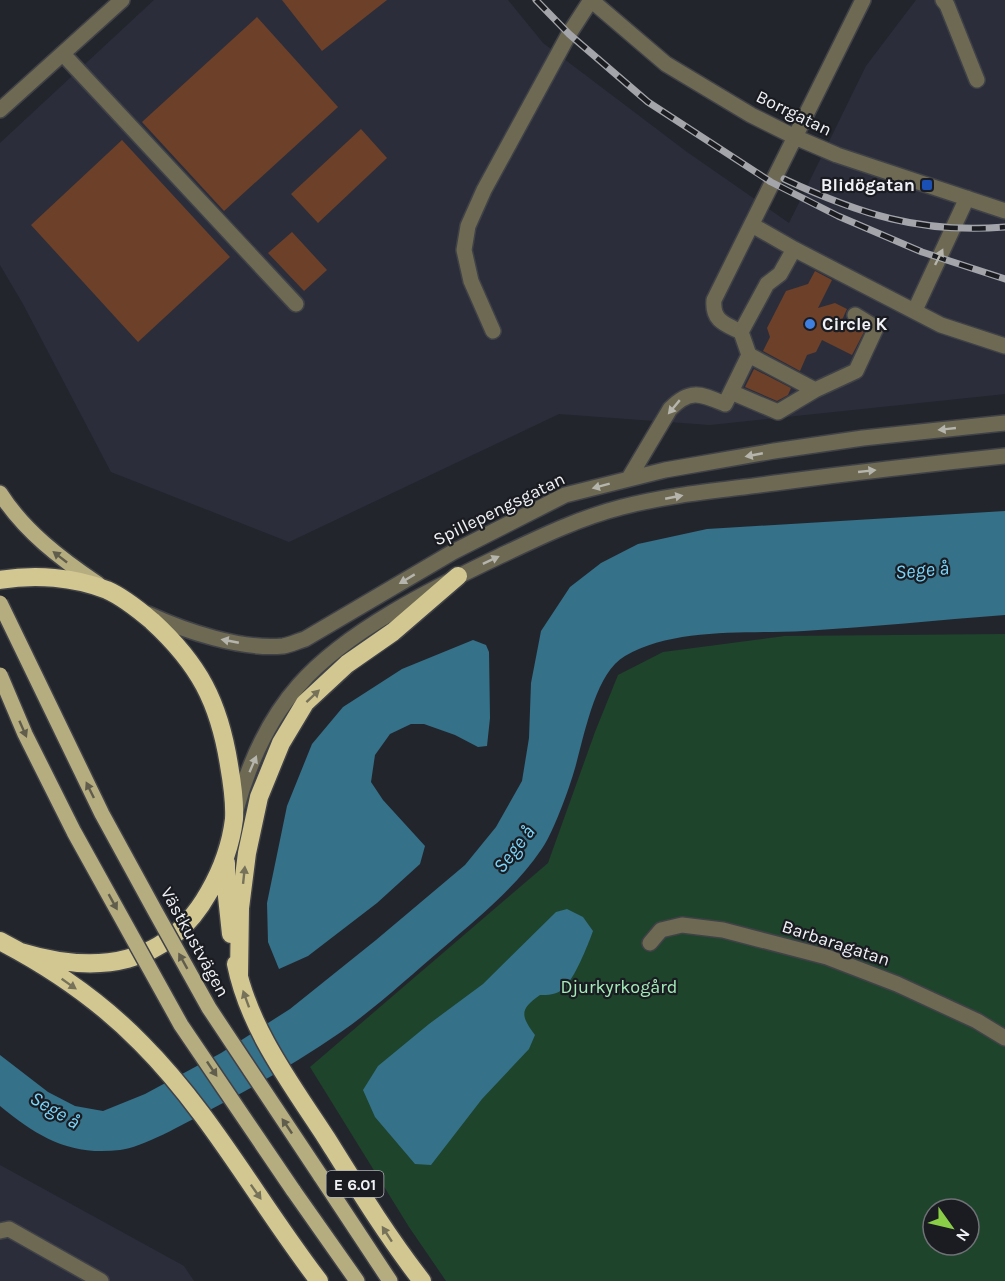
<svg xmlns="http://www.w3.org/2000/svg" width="1005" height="1281" font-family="Karla,sans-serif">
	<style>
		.built { fill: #2b2e3a }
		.green { fill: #1e442b; fill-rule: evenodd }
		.water { fill: #357189 }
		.building { fill: #6d4029 }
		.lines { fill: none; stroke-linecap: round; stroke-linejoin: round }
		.minor-casing { stroke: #404248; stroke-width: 18 }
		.major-casing { stroke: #404248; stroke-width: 18 }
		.highway-casing { stroke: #404248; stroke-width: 21 }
		.minor { stroke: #6d6953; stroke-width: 15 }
		.major { stroke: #b5ac80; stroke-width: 15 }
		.highway { stroke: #d2c791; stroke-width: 18 }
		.rail-casing { stroke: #a3a5ab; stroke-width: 7 }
		.rail { stroke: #1a1c22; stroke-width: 4.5; stroke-dasharray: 14; stroke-linecap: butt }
		.major-bridge-casing { stroke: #404248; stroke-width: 18; stroke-linecap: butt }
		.major-bridge { stroke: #b5ac80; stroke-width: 15 }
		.oneway { fill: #b5b4ad }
		.oneway2 { fill: #605d4c }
		.oneway3 { fill: #76725a }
		.transit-dot { fill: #1a4fb4; stroke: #1a1c22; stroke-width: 2 }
		.shop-dot { fill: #3f7fe0; stroke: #1a1c22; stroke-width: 2 }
		.labels { text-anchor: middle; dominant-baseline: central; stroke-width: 4.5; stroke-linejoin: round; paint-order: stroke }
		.shield { fill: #1a1c22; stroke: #b0b1b6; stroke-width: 1.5 }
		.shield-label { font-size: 16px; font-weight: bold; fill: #f0f1f6 }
		.street-label { font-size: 18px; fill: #f0f1f6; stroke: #1a1c22 }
		.poi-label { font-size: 18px; font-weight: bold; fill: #f0f1f6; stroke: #1a1c22; text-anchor: end }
		.park-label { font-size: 18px; fill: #a4edb9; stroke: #1a1c22 }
		.water-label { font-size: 20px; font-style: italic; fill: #79d5fb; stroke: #1a1c22 }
	</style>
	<rect width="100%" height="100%" fill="#23252c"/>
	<!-- built -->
	<path class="built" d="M154,0H508L543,43L687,152L789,223L866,66L916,0H1005V394L710,425L559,414L289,542L111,472L23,304L0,265V143Z
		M0,1165L184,1266L194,1281H0Z"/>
	<!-- green -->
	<path class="green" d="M1005,634V1281H446L409,1227L310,1067L548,863L595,732L618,675L663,652L785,636ZM933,1209H969V1245H933Z"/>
	<!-- water -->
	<path class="water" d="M1005,511V615C938,620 871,627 804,631C748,634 675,627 625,656C592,675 583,747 571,781C566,797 551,837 541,850C515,888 478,918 443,948C410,976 377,1007 341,1032C298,1062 252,1088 206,1112C186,1123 141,1148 120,1150C69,1156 38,1137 0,1106V1055L48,1092L75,1106L103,1111L145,1094L221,1053L290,1009L376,940L465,865L496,827L522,781L529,738L531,683L541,631L570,587L601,563L638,544L707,529Z
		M473,640L486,645L489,652L490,718L487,746L478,747L455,735L424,724H411L390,734L375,755L371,782L383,800L425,846L420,864L377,903L308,956L279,969L268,942L267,903L287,806L312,744L343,707L402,669Z
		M567,909L583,917L593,931C588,945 574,980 563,989C556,995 548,995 540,995C520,1009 520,1015 535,1035L529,1049L482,1099L431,1165L415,1164L375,1117L363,1090L378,1066L429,1024L483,984L556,912Z"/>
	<!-- building -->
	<path class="building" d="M282,0H387L322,51Z
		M257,17L338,107L224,211L142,122Z
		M361,129L387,158L318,223L291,194Z
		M122,140L230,257L138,342L31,225Z
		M292,232L327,270L304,291L268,253Z
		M815,271L832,280L818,308L835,303L847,309L842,320L864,332L852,355L822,340L816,352L807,355L800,371L763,351L770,337L767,328L786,291L808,284Z
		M754,369L791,388L788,395L777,401L745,387Z"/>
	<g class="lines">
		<defs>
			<path id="minor" d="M591,0L666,64L751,115L795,137L837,155L1005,211
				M943,0L947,5L977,80
				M63,54L296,304
				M0,110L122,0
				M752,225L794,249L941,325L1005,346
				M794,249L780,274L767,284L741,332C725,324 712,321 714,300L863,0
				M915,310L967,198
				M493,331L471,281L464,250L468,226L484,190L569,34L591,0
				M749,355L815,390
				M731,392L778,412L815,390L856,371L876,328L855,315
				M629,478L670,409C690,388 701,394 725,404L749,355L741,332
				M148,614C185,631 241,650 283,646C290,645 298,641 305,639L453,552L565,495L665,470L774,451L863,438L1005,423
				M236,810C248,766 268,720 299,685C346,631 435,587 500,556C540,537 579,518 622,507C672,494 724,490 775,483C851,473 928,464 1005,456
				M650,943L661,930L682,925L723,930L827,957L897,984L977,1021L1005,1038
				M0,1231L9,1229L101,1281"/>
			<path id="major" d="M0,493C24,531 61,559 98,584
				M320,1175L390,1281
				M293,1190L357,1281"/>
			<path id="highway" d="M0,580C35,574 74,577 107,590C123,597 139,610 152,621C199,664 219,702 229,765C232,782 235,802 234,819C231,844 221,871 209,892C167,967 97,975 21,952
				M226,863V887L231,934
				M0,941C50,967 101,1002 141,1043C211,1113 259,1203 319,1281
				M236,964C249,1029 292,1085 327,1139C357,1187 387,1236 422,1281
				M239,975L240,908L247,853L259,797L281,743L305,703L347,664L393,632L458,576"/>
		</defs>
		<!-- minor casing -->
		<use href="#minor" class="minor-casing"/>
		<!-- major casing -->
		<use href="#major" class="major-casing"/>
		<!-- highway casing -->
		<use href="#highway" class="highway-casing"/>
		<!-- minor -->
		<use href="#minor" class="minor"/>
		<!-- major -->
		<use href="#major" class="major"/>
		<!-- highway -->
		<use href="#highway" class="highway"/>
		<defs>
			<path id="rail" d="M536,0L569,34L648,102L771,182L838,216L922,252L1005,279
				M784,179C859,214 921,234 1005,227"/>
		</defs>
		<!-- rail casing -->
		<use href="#rail" class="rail-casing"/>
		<!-- rail -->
		<use href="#rail" class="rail"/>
		<defs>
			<path id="major-bridge" d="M0,603L102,814L155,911L209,1008L320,1175
				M0,675L25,734L74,832L181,1025L293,1190"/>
		</defs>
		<!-- major-bridge casing -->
		<use href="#major-bridge" class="major-bridge-casing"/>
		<!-- major-bridge -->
		<use href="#major-bridge" class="major-bridge"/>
	</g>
	<!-- one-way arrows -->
	<defs><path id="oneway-solid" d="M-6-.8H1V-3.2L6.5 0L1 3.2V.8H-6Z" transform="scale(1.5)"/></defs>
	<g class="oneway">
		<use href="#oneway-solid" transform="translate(939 257) rotate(-64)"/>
		<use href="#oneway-solid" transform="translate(674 407) rotate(130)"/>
		<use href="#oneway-solid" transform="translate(947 429) rotate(174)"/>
		<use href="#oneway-solid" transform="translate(754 455) rotate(169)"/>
		<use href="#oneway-solid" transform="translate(867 471) rotate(-6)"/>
		<use href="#oneway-solid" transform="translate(601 486) rotate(165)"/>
		<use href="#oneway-solid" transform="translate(674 497) rotate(-11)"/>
		<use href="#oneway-solid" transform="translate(491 560) rotate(-25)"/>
		<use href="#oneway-solid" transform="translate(407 579) rotate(149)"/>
		<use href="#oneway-solid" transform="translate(230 641) rotate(-169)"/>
		<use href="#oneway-solid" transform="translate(253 764) rotate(-67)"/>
	</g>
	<g class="oneway2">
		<use href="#oneway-solid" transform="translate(60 557) rotate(-142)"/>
		<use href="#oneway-solid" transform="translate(23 729) rotate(66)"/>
		<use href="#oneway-solid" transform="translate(90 790) rotate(-116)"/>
		<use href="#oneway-solid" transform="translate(113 902) rotate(61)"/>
		<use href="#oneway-solid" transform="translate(183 961) rotate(-119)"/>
		<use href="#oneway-solid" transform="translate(212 1069) rotate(56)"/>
		<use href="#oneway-solid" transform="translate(287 1126) rotate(-124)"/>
	</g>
	<g class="oneway3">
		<use href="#oneway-solid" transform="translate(313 696) rotate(-43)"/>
		<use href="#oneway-solid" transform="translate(244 875) rotate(-84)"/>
		<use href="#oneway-solid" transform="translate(69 984) rotate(35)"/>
		<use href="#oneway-solid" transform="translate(246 999) rotate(-110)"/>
		<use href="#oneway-solid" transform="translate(256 1192) rotate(55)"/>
		<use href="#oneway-solid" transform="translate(387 1234) rotate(-123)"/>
	</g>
	<!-- markers -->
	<rect class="transit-dot" x="921" y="179" width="12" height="12" rx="3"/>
	<circle class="shop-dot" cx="810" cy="324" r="6"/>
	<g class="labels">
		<!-- shield labels -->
		<rect class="shield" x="326.5" y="1171" width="57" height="26" rx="4.5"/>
		<g class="shield-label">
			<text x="355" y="1184">E 6.01</text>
		</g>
		<!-- street labels -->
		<g class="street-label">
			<text transform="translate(794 113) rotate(26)">Borrgatan</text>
			<text transform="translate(499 509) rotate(-26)">Spillepengsgatan</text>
			<text transform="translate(195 942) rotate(61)">Västkustvägen</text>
			<text transform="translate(836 943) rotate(18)">Barbaragatan</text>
		</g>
		<!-- poi labels -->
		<g class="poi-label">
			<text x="915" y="185">Blidögatan</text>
			<text x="822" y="324" text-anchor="start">Circle K</text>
		</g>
		<!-- park labels -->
		<g class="park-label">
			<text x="619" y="987">Djurkyrkogård</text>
		</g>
		<!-- water labels -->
		<g class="water-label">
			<text transform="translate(922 570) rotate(-5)">Sege å</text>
			<text transform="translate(514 849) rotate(-52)">Sege å</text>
			<text transform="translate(55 1110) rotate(31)">Sege å</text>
		</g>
	</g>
	<!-- north arrow -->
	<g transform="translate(951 1227) rotate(124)"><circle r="28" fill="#1a1c22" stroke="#707177" stroke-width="1.5"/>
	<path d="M0-4.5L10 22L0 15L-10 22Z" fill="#8ace48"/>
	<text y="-9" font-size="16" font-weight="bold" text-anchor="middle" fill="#f0f1f6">N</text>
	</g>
</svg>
